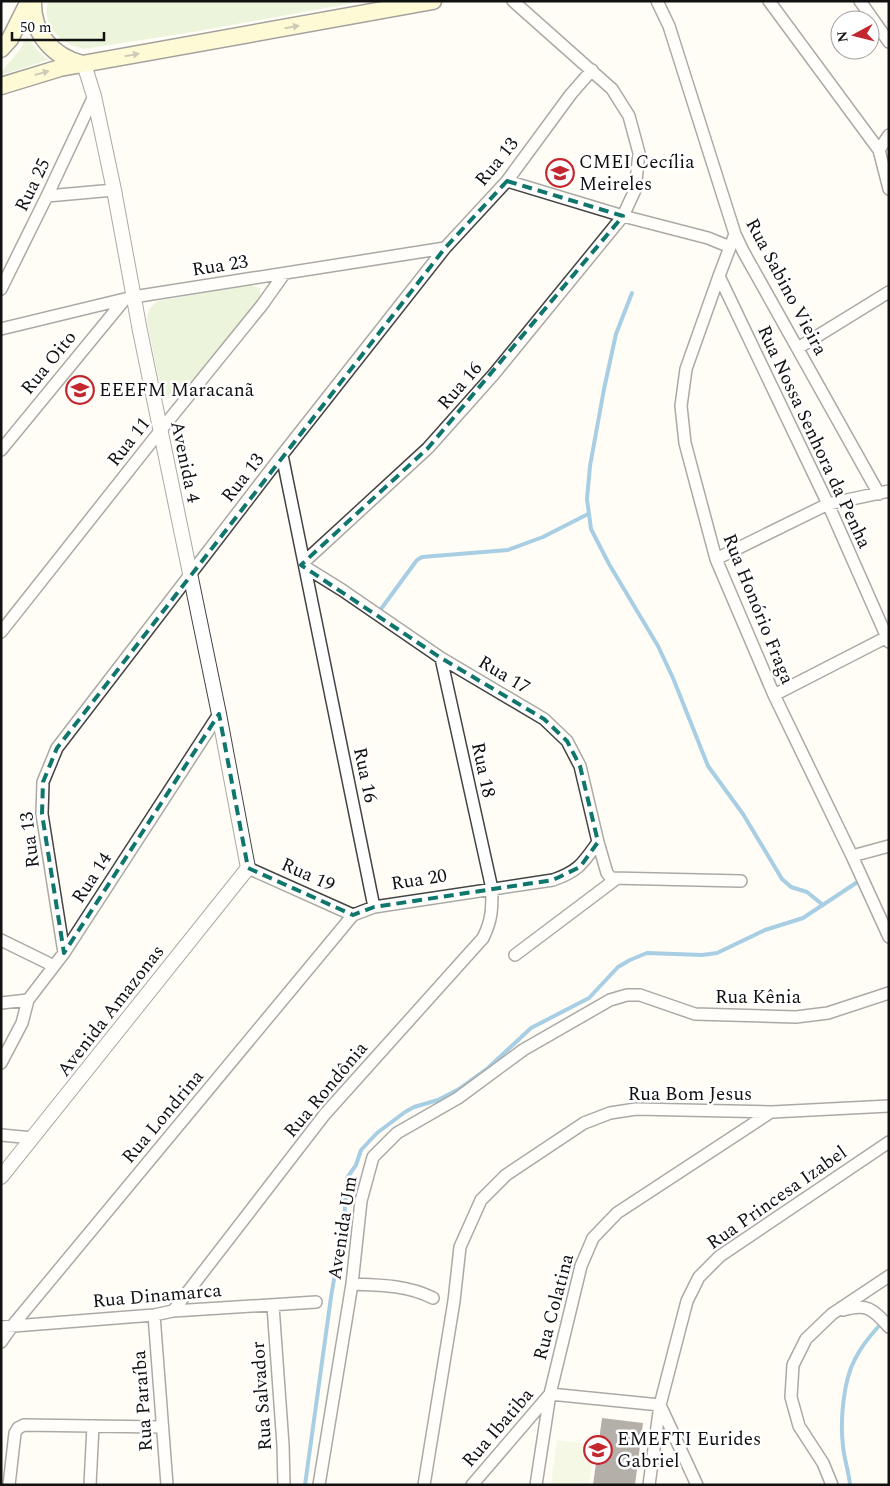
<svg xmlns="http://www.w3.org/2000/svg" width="890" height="1486" font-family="Spectral,serif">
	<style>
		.green { fill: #d5ebbd }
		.pitch { fill: #e6f2cf }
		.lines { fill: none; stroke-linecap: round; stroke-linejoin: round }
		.stream { stroke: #3f96cf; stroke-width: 4 }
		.building { fill: #5a524d }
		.minor-casing { stroke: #444; stroke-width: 14 }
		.tertiary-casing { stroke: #444; stroke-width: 16 }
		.secondary-casing { stroke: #333; stroke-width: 19 }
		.minor { stroke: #fff; stroke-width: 11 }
		.tertiary { stroke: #fff; stroke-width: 14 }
		.secondary { stroke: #fff6b0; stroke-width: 16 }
		.oneway { fill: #948f68 }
		.marked { fill: none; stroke: #0f766e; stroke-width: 4; stroke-dasharray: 10 6; stroke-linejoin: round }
		.labels { text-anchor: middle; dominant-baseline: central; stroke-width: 5; stroke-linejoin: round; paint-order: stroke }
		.street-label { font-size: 19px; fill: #111; stroke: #fff }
		.poi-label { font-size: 19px; fill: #111; stroke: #fff; text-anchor: start }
	</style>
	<rect width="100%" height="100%" fill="#fffdf5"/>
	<!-- green -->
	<path class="green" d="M48,1H364L193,32L84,49C61,44 41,27 48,1Z
		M27,36L36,49L48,60L1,75V72L19,51Z
		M250,285L260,288V297L183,394L175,398H164L162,395L147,322C147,312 150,305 159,301Z"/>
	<!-- pitch -->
	<path class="pitch" d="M557,1440L595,1445L589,1485H551Z"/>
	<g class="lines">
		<!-- stream -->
		<path class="stream" d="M632,293L616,334L604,389L590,466L587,499L591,529L609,564L658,646L673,678L708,766L743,814L782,879L791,887L807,892L823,905
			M381,609L417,560L422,557L508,550L543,537L588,514
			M305,1485L331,1297L344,1221L347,1178L356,1165L361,1150L377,1133L405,1112L414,1107L438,1100L459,1089L488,1068L531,1028L589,998L618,967L630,960L647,953L702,955L717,953L765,930L803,918L856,883
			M850,1485C849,1472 844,1459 843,1446C840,1422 843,1381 855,1359C861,1347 869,1337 878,1327"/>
	</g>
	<!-- building -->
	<path class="building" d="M602,1418L643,1423L635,1485H593Z"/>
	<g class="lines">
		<defs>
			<path id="minor" d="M657,1L669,26L735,234L743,251L879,494
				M769,1L879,150L889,189
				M860,1L889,42
				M879,150L889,135
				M507,181L623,216L708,238L730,247
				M47,196L114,190
				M735,234L719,276L686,369L681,406L685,443L716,559L774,695L852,856L889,937
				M719,276L828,504L889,642
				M1,289L47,196L94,96
				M1,329L133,297L445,248
				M798,348L889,292
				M1,450L125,299
				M282,455L374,907
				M716,559L828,504L889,491
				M304,562L428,448L494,374L623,216L635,190L639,153L629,116L612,89L513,1
				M305,567L342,590L441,658L544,719L567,741L580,766L598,842L607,873L611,878L741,881
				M1,632L160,431L262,305L284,274
				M774,695L889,636
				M852,856L889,846
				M248,868L353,915
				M1,940L54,966
				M64,953L42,814L43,782L57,748L282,455L445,248L507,181L571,94L592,70
				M515,955L616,879
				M1,1003L28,1000
				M1,1063L22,1023L28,1000L64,953L219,714
				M1,1135L33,1138
				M352,1284C380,1285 407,1285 433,1298
				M273,1306L283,1445L284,1485
				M843,1310C867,1303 873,1309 889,1327
				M173,1311L325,1114L483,938C492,920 492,909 492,889L441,658
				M154,1315L167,1485
				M1,1327L154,1315L173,1311L316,1302
				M1,1342L13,1325L353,915L374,907L553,880C579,871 583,863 598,842
				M550,1394L660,1405
				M660,1405L697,1485
				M9,1485L15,1433L18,1428L24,1425L161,1427
				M90,1485L93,1426
				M319,1485L352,1284L361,1201L373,1157L397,1133L458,1098L523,1050L610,1000L627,995H640L695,1014L796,1017L828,1013L889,993
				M424,1485L454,1301L460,1247L481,1200L506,1175L584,1123L610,1113L636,1109L772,1112L889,1106
				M472,1485L550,1394
				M536,1485L550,1394L581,1266L593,1238L617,1213L771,1112
				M649,1485L660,1405L687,1301L699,1277L720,1256L889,1142
				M832,1485L823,1463L799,1426L791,1397L793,1365L806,1339L832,1314L889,1276"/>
			<path id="tertiary" d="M1,1177L248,868L219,714L140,331L114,190L94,96L84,64"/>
			<path id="secondary" d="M33,1C32,33 52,56 82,64
				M1,49L10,39L29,1
				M1,86L60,68L433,1"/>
		</defs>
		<!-- minor casing -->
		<use href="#minor" class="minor-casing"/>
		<!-- tertiary casing -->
		<use href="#tertiary" class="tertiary-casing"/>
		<!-- secondary casing -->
		<use href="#secondary" class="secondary-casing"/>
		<!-- minor -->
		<use href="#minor" class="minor"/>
		<!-- tertiary -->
		<use href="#tertiary" class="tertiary"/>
		<!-- secondary -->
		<use href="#secondary" class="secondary"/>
	</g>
	<!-- one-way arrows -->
	<defs><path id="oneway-solid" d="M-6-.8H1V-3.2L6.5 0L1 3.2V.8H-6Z" transform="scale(1.25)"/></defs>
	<g class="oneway">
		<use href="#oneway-solid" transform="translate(292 27) rotate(-10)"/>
		<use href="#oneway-solid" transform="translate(132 55) rotate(-10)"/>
		<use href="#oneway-solid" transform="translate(42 73) rotate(-16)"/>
	</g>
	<!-- marked area -->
	<path d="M0 0H890V1486H0ZM507,181L623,216L428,448L301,565L441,658L544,719L567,741L580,766L598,842L580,867L553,880L374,907L353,915L248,868L219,714L64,953L42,814L43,782L57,748L445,248Z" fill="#fffdf5" fill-opacity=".55" fill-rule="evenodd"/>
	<path class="marked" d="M507,181L623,216L428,448L301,565L441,658L544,719L567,741L580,766L598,842L580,867L553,880L374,907L353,915L248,868L219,714L64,953L42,814L43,782L57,748L445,248Z"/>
	<!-- icons -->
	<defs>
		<symbol id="school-ring" viewBox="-11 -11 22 22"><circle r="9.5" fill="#fff" stroke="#c4262e" stroke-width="1.5"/><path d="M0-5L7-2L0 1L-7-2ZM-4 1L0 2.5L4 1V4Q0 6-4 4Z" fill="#c4262e"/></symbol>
	</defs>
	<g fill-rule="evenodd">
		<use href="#school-ring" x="544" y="157" width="32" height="32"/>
		<use href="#school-ring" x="64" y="374" width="32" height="32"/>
		<use href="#school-ring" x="582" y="1434" width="32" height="32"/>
	</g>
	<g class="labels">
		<!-- street labels -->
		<g class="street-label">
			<text transform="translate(497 162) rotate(-51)">Rua 13</text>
			<text transform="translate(33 185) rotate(-64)">Rua 25</text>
			<text transform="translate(220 266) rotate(-9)">Rua 23</text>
			<text transform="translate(786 287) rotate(62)">Rua Sabino Vieira</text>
			<text transform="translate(49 363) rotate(-51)">Rua Oito</text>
			<text transform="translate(460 386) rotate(-49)">Rua 16</text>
			<text transform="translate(814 437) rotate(65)">Rua Nossa Senhora da Penha</text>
			<text transform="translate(129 442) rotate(-52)">Rua 11</text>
			<text transform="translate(185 462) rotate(78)">Avenida 4</text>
			<text transform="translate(243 478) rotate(-52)">Rua 13</text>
			<text transform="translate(758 609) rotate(68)">Rua Honório Fraga</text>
			<text transform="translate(504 675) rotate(31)">Rua 17</text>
			<text transform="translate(483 770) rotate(78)">Rua 18</text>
			<text transform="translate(365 775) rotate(78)">Rua 16</text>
			<text transform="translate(30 840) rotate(-97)">Rua 13</text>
			<text transform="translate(308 875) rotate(24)">Rua 19</text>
			<text transform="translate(92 878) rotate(-57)">Rua 14</text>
			<text transform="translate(419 880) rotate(-9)">Rua 20</text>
			<text x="758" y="997">Rua Kênia</text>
			<text transform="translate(111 1011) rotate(-52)">Avenida Amazonas</text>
			<text transform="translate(326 1090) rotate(-50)">Rua Rondônia</text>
			<text x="690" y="1094">Rua Bom Jesus</text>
			<text transform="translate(163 1117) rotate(-50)">Rua Londrina</text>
			<text transform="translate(777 1198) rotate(-35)">Rua Princesa Izabel</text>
			<text transform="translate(343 1228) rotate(-81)">Avenida Um</text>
			<text transform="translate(157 1296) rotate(-5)">Rua Dinamarca</text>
			<text transform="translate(554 1307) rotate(-75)">Rua Colatina</text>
			<text transform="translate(262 1396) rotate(-94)">Rua Salvador</text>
			<text transform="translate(143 1401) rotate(-94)">Rua Paraíba</text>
			<text transform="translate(498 1428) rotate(-49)">Rua Ibatiba</text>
		</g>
		<!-- poi labels -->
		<g class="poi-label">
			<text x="579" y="162">CMEI Cecília<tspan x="579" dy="22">Meireles</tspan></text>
			<text x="99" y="390">EEEFM Maracanã</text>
			<text x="617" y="1439">EMEFTI Eurides<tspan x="617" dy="22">Gabriel</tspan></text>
		</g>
	</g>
	<!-- border -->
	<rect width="890" height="1486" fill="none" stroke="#111111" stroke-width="5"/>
	<!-- north arrow -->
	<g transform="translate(855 35) rotate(263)"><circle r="24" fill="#ffffff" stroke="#a0a0a0"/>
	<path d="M0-4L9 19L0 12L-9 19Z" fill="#c4262e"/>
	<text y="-8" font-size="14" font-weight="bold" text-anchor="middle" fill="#111111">N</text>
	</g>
	<!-- scale -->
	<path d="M12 32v8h92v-8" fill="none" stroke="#111111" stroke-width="2.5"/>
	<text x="20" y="32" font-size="15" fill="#111111" stroke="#ffffff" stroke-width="4" paint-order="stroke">50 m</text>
</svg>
